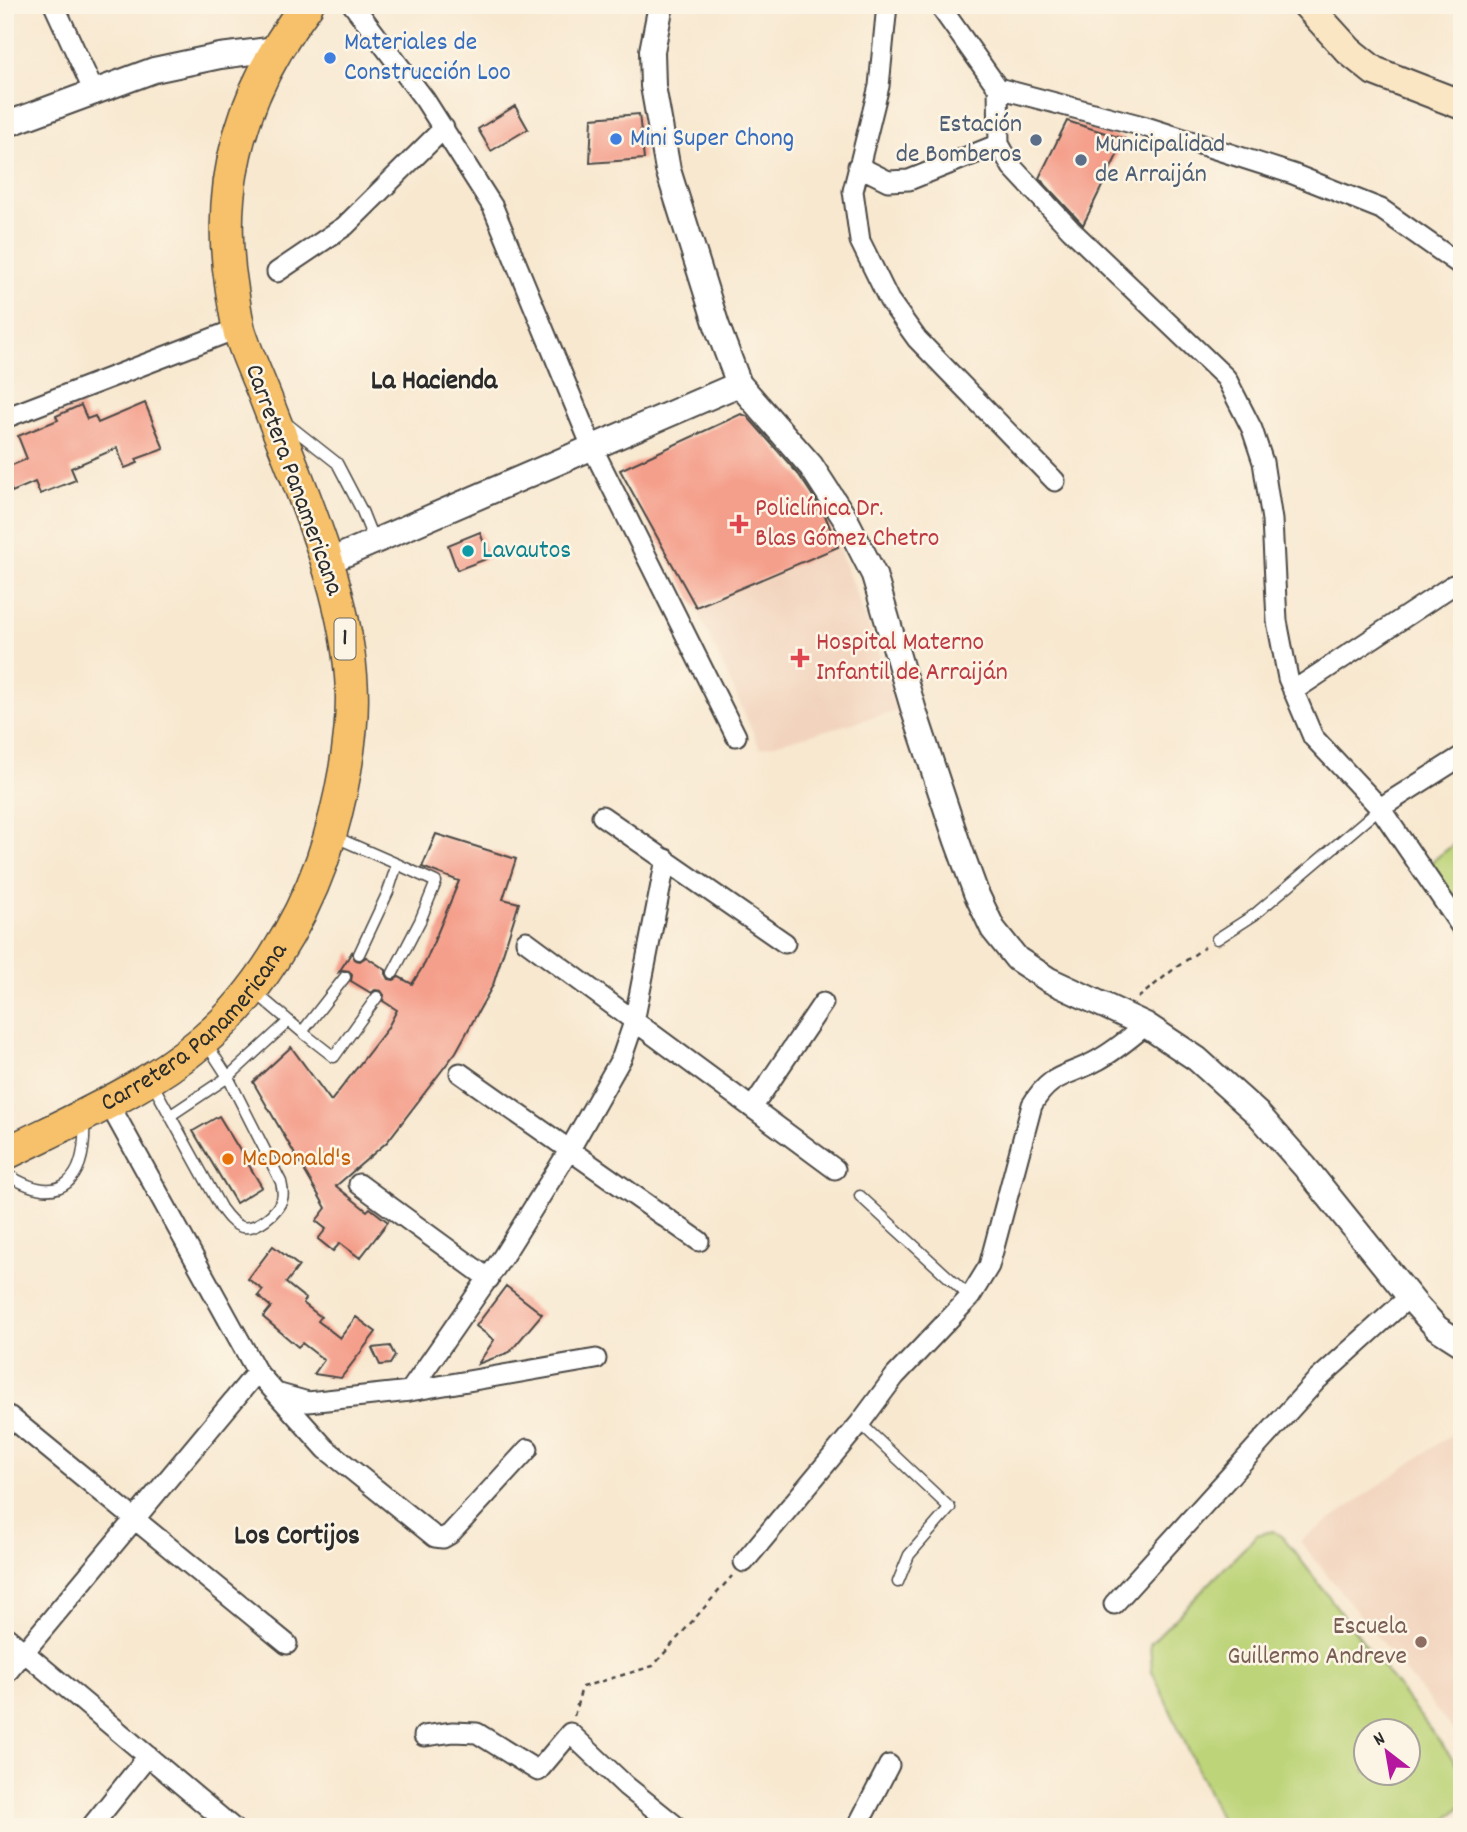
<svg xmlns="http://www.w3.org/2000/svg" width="1467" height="1832" font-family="Dekko,sans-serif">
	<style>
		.built { fill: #f2d4be }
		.green { fill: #bdd479; stroke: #748052; stroke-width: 2; fill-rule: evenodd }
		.building { fill: #f49f8b }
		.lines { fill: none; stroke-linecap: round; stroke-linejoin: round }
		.service-casing { stroke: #4a4744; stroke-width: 13 }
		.minor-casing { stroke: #4a4744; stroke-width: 23 }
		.tertiary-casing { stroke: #4a4744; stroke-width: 28 }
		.secondary-casing { stroke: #4a4744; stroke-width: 32 }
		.trunk-casing { stroke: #4a4744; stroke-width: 35 }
		.path { stroke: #4a4744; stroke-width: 2.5; stroke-dasharray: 5 5; stroke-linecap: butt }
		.service { stroke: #fff; stroke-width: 10 }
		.minor { stroke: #fff; stroke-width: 19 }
		.tertiary { stroke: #fff; stroke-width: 24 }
		.secondary { stroke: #fbe6c4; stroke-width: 28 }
		.trunk { stroke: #f6c16b; stroke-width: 32 }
		.shop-dot { fill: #3f7fe0; stroke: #fcf5e5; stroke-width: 2.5 }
		.service-dot { fill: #5c6f8a; stroke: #fcf5e5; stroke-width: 2.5 }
		.health-dot { fill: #e0444e; stroke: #fcf5e5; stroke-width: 2.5 }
		.culture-dot { fill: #0f9aa8; stroke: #fcf5e5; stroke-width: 2.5 }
		.food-dot { fill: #e8710a; stroke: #fcf5e5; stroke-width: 2.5 }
		.education-dot { fill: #8d6e63; stroke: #fcf5e5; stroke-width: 2.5 }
		.labels { text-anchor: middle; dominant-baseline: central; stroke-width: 5; stroke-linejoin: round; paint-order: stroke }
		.shield { fill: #fcf5e5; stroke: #6a6863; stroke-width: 2 }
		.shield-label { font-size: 24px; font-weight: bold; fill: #2b2b2b }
		.shop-label { font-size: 26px; fill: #366cbe; stroke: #fcf5e5; text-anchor: start }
		.service-label { font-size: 26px; fill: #4e5e75; stroke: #fcf5e5; text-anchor: end }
		.street-label { font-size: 26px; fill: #2b2b2b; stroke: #fcf5e5 }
		.health-label { font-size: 26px; fill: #be3a42; stroke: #fcf5e5; text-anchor: start }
		.culture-label { font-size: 26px; fill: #0d838f; stroke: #fcf5e5; text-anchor: start }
		.food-label { font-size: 26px; fill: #c56008; stroke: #fcf5e5; text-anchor: start }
		.education-label { font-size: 26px; fill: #785e54; stroke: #fcf5e5; text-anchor: end }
		.neighbourhood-label { font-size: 28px; font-weight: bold; fill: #2b2b2b; stroke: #fcf5e5 }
	</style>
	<rect width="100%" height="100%" fill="#fcf5e5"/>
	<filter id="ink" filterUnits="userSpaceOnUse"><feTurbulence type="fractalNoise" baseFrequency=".0143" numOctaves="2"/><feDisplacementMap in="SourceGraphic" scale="14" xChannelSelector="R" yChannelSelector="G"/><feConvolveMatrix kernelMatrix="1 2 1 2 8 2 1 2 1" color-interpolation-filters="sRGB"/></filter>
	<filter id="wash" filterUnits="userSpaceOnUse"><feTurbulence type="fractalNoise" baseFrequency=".00686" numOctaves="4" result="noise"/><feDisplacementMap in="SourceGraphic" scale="28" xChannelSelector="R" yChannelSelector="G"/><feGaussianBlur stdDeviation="1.57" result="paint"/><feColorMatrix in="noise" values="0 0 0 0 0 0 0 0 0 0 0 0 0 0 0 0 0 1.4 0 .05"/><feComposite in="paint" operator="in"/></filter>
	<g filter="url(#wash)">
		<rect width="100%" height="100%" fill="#f8e8d0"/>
		<!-- built -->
		<path class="built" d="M838,547L901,710L760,748L696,607Z
			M1462,1427V1742L1300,1541Z"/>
		<!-- green -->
		<path class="green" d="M1462,838V911L1430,863Z
			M1273,1531L1284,1538L1462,1771V1805L1439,1827H1224L1152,1671L1150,1644L1257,1535ZM1366,1730H1408V1772H1366Z"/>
		<g id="blocks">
			<!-- building -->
			<path class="building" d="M515,106L528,129L491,151L478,129Z
				M639,114L644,159L590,163L592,118Z
				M1067,121L1125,139L1083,225L1039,178Z
				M145,403L164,449L136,459L138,463L125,468L117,448L71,468L76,480L40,494L35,482L12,492L5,475V468L27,459L18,436L58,420L56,416L81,405L87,419L95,416L98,423Z
				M741,414L747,416L799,475L824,513L838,547L696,607L620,470Z
				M480,532L489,558L457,570L448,545Z
				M436,834L516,859L503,899L519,903L493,985L456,1052L387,1142L336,1186L367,1211L370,1208L388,1222L360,1258L340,1243L333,1251L318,1239L326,1229L316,1221L326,1208L253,1082L291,1047L331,1101L387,1029L397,1010L383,1001L384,995L381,991L375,990L371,993L351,981L352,975L349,971L343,970L339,972L352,952L355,960L360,961L366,957L386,970V974L389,979L394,980L399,977L412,984L425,963L459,881L422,867Z
				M219,1116L262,1187L236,1203L193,1131Z
				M273,1246L299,1266L286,1283L306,1299L303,1303L321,1317L318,1321L340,1338L356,1317L376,1332L341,1378L314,1374L324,1360L302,1343L298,1347L263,1317L271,1307L258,1296L263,1290L248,1279Z
				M506,1286L542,1314L510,1352L478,1364L494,1340L476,1326Z
				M390,1346L395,1356L390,1364L380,1365L372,1348Z"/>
		</g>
	</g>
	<g filter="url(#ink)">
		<use href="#blocks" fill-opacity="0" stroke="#4a4744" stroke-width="2"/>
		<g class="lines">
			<defs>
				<path id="service" d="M285,422L337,463L362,511L374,541
					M333,836L397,864L388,892L359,954
					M1217,939L1254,915L1380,808
					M393,973L420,921L436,882L397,864
					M255,992L302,1032L345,977
					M302,1032L334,1057L377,997
					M151,1081L221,1208C226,1215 233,1225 242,1227C257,1230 278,1212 282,1199C284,1193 282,1187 281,1182L228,1077L206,1043
					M171,1115L228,1077L289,1021
					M5,1173C62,1210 87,1180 84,1120
					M860,1196L970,1297
					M860,1423L950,1508L909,1555L898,1582"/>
				<path id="minor" d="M54,5L95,94
					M353,5L425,100L493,207L592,447L736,736
					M887,5L879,86L853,191L860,241L889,300L917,339L1055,481
					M939,5L998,88L1143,126L1293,174L1381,209L1462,266
					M998,88L999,144L1012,167L1071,230L1226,378L1252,429L1263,462L1272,520L1277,621L1288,678L1313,737L1380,808L1462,928
					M858,166L888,181L909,180L999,144
					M277,272L345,226L444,128
					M5,418L239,328
					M1293,691L1453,585
					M1380,808L1462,756
					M602,816L785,943
					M526,941L835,1169
					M460,1073L699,1241
					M108,1102L257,1372L326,1449L435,1537L443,1538L450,1534L528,1449
					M752,1108L823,1003
					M359,1184L489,1279
					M410,1391L502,1258L570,1149L622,1057L634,1022L666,859
					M276,1393L308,1402L410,1391L596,1359
					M9,1416L287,1644
					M744,1562L860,1423L895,1376L970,1297L989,1266L1032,1105C1051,1072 1068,1077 1098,1060C1115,1051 1131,1037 1146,1025
					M1114,1604L1316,1381L1409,1297
					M5,1636L232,1827
					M5,1675L257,1372
					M424,1736L453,1732L477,1733L538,1771L570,1733L626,1786L677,1827
					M91,1827L148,1756
					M857,1827L889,1765"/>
				<path id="tertiary" d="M661,5L652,51L653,86L668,170L717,326L739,384L811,466L846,520L874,575L914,711L957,841L976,893L993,929L1017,959L1049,980L1146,1025L1197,1059L1258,1114L1305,1167L1417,1306L1437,1328L1462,1344
					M5,125L154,70L220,56L276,49
					M327,562L739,384"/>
				<path id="secondary" d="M1307,5L1349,51L1374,71L1462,105"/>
				<g id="trunk">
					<path id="s1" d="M5,1154C73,1120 145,1090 204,1040C256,997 299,925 322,861C340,808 356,732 351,676C343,580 300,488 266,399C257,376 246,353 239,330C236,317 234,303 232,290C214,184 242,90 307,5"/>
				</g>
			</defs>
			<!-- service casing -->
			<use href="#service" class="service-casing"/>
			<!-- minor casing -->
			<use href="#minor" class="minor-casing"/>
			<!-- tertiary casing -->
			<use href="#tertiary" class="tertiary-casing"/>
			<!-- secondary casing -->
			<use href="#secondary" class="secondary-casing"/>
			<!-- trunk casing -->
			<use href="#trunk" class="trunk-casing"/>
			<!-- path -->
			<path class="path" d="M1138,998L1174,969L1205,947
				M574,1716L582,1687L653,1666L732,1576"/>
			<!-- service -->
			<use href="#service" class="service"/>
			<!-- minor -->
			<use href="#minor" class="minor"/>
			<!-- tertiary -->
			<use href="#tertiary" class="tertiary"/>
			<!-- secondary -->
			<use href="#secondary" class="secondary"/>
			<!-- trunk -->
			<use href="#trunk" class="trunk"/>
		</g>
	</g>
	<!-- markers -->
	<g class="shop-dot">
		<circle cx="330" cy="58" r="7"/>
		<circle cx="616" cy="139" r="7"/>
	</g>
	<g class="service-dot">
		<circle cx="1036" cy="140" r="7"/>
		<circle cx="1081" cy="160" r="7"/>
	</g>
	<g class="health-dot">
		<path d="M735.5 513.5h7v7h7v7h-7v7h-7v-7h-7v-7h7z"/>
		<path d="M796.5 647.5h7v7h7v7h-7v7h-7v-7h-7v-7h7z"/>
	</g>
	<circle class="culture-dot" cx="468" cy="551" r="7"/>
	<circle class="food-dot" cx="228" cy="1159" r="7"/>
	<circle class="education-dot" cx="1421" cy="1642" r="7"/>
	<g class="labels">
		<!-- shield labels -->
		<rect class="shield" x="334.5" y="618.5" width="21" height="41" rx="5"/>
		<g class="shield-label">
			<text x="345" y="639">1</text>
		</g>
		<!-- shop labels -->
		<g class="shop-label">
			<text x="344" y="43">Materiales de<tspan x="344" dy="30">Construcción Loo</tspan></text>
			<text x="630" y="139">Mini Super Chong</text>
		</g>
		<!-- service labels -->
		<g class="service-label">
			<text x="1022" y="125">Estación<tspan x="1022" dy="30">de Bomberos</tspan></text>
			<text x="1095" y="145" text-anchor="start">Municipalidad<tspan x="1095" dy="30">de Arraiján</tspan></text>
		</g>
		<!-- street labels -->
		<g class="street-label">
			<text transform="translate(293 480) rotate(70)">Carretera Panamericana</text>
			<text stroke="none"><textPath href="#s1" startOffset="231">Carretera Panamericana</textPath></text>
		</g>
		<!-- health labels -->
		<g class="health-label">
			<text x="755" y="509">Policlínica Dr.<tspan x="755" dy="30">Blas Gómez Chetro</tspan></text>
			<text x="816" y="643">Hospital Materno<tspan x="816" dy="30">Infantil de Arraiján</tspan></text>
		</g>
		<!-- culture labels -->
		<g class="culture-label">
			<text x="482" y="551">Lavautos</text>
		</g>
		<!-- food labels -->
		<g class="food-label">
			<text x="242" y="1159">McDonald's</text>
		</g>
		<!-- education labels -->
		<g class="education-label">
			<text x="1407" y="1627">Escuela<tspan x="1407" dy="30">Guillermo Andreve</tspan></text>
		</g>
		<!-- neighbourhood labels -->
		<g class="neighbourhood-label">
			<text x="434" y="383">La Hacienda</text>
			<text x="297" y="1538">Los Cortijos</text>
		</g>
	</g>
	<!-- margin -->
	<rect width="1467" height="1832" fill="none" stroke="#fcf5e5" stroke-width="28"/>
	<!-- north arrow -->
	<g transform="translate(1387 1752) rotate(329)"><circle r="33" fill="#fcf5e5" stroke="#a8a49b" stroke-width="2"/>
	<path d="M0-5L12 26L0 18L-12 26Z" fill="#b5179e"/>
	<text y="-10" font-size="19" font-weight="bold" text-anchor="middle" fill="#2b2b2b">N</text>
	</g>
</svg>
